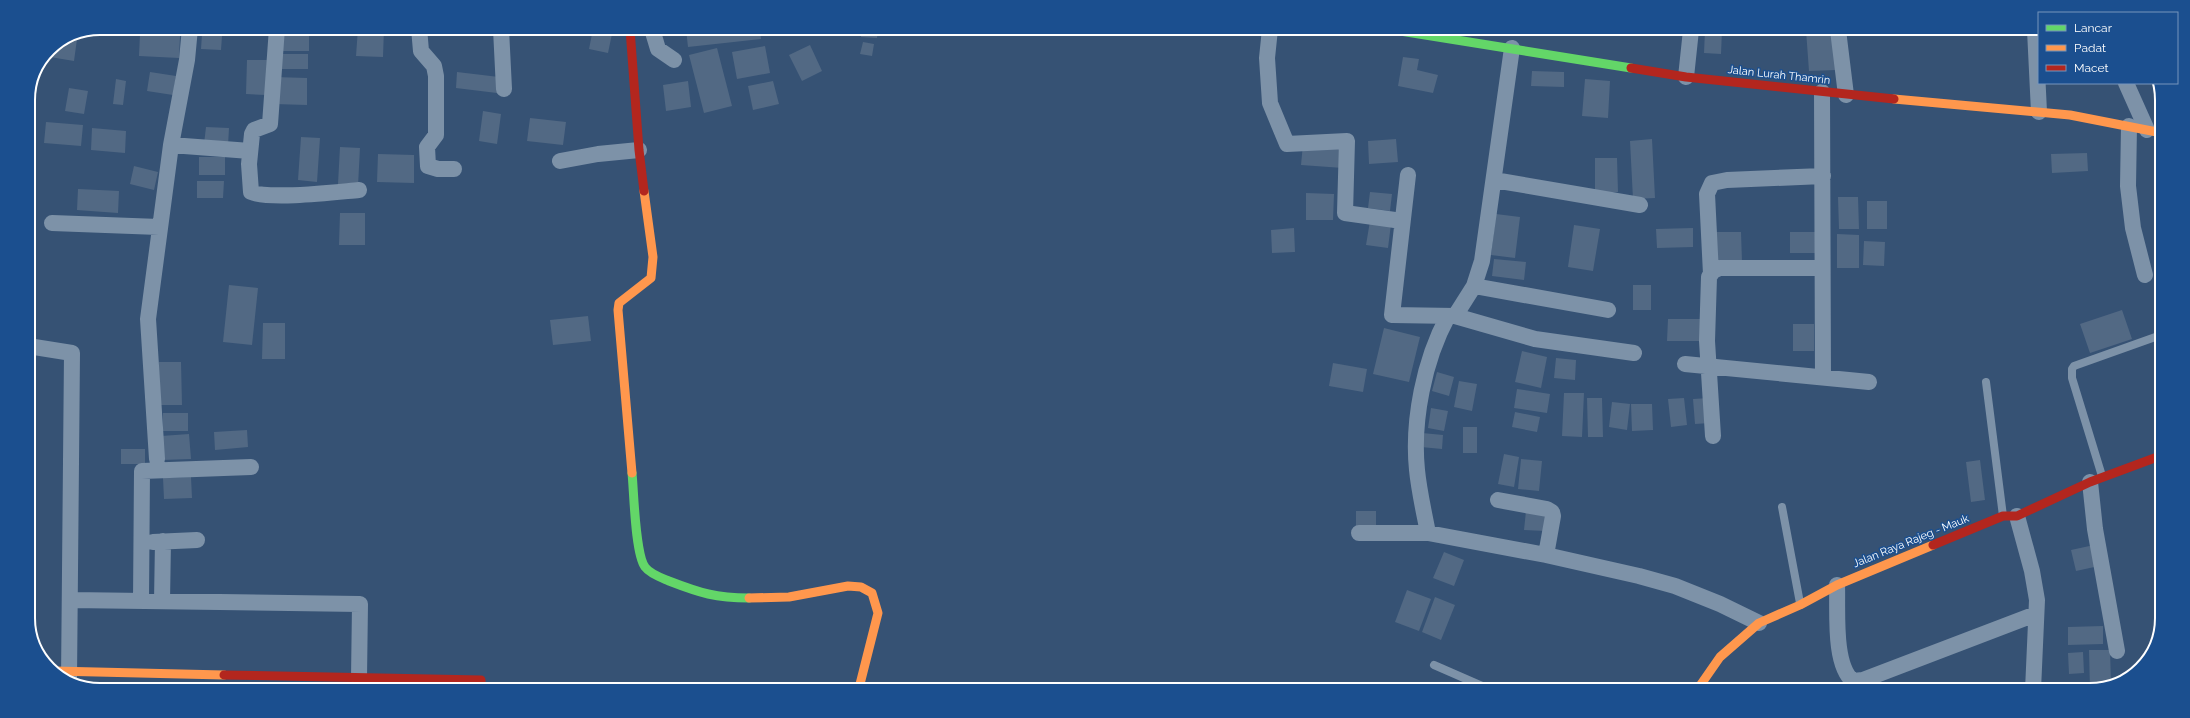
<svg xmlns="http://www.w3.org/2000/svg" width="2190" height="718" font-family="Raleway,sans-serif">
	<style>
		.building { fill: #526984 }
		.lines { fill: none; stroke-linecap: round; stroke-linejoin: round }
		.lane { stroke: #7d92a8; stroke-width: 8 }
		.street { stroke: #7d92a8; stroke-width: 16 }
		.fast { stroke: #63d668; stroke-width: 9 }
		.slow { stroke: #ff974d; stroke-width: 9 }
		.jam { stroke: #b3261e; stroke-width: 9 }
		.labels { text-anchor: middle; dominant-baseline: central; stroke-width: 3; stroke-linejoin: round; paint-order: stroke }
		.street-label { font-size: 11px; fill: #fff; stroke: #1b4f8f }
		.rim { fill: none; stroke: #fff; stroke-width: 2 }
	</style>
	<rect width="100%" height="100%" fill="#365274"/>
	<!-- building -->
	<path class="building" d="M155,28H175V34L155,33Z
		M203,28H228L227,34L203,32Z
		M358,28H384L383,57L356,56Z
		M593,29H613L608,53L589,49Z
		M686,29H760L761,39L688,47Z
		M862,29H878L877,38L861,37Z
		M1705,30H1722L1721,54L1704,53Z
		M1806,30H1833L1836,70L1809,71Z
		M78,32L74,61L50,57L51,48L73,33Z
		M278,32L309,33V51H277Z
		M140,34L180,36L179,58L139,56Z
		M202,34L222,36L221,50L201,49Z
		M863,42L874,44L872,56L860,54Z
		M810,45L822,71L802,81L789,55Z
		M765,46L770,73L737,79L732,52Z
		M717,48L732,106L704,113L689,55Z
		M278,54H308V69H278Z
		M1403,57L1419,59L1417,70L1438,75L1433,93L1398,86Z
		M247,60H267L266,95L246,94Z
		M1532,71L1564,72V87L1531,86Z
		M150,72L176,76L173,95L147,91Z
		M457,72L499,77L497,93L456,88Z
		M274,77L307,78V105L274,104Z
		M116,79L126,81L123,105L113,104Z
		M1585,79L1610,81L1608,118L1582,116Z
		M688,81L691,107L666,111L663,85Z
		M773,81L779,104L753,110L748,86Z
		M69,88L88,91L84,114L65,111Z
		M483,111L501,114L497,144L479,141Z
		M530,118L566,122L563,145L527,141Z
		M46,122L83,125L81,146L44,143Z
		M206,127L229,128L228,146L204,144Z
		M92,128L126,131L125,153L91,150Z
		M301,137L320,138L317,182L298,180Z
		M1396,139L1398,162L1369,164L1368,141Z
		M1652,139L1655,198L1633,199L1630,141Z
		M1303,144L1345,148L1343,168L1301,165Z
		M340,147L360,148L358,186L338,184Z
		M2087,153L2088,171L2052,173L2051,154Z
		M378,154L414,155V183L377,182Z
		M199,157H225V175H199Z
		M1595,158H1617L1618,192L1595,193Z
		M134,166L158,172L154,190L130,184Z
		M197,181H224L223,198H197Z
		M78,189L119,191L118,213L77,210Z
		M1370,192L1392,194L1390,211L1368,208Z
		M1306,193L1334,194L1333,220H1306Z
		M1838,197H1858L1859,229H1839Z
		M1867,201H1887V229H1867Z
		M340,213H365V245H339Z
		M1496,214L1520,217L1515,258L1491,255Z
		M1370,221L1391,224L1388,248L1366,245Z
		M1574,225L1600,229L1593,271L1568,267Z
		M1294,228L1295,252L1272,253L1271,230Z
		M1693,228V247L1657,248L1656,229Z
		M1715,232H1741L1742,262H1716Z
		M1790,232H1817V253H1790Z
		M1837,234L1859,235V268H1837Z
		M1864,241L1885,242L1884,266L1863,265Z
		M1494,259L1526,262L1524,280L1492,276Z
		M229,285L258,288L252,345L223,342Z
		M1633,285H1651V310H1633Z
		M2122,310L2132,339L2090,353L2080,324Z
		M588,316L591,341L553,345L550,320Z
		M1668,319H1700V341H1667Z
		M263,323H285V359H262Z
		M1793,324H1814V351H1793Z
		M1384,328L1420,337L1409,382L1373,374Z
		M1522,351L1547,357L1541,388L1515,382Z
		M1556,358L1576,360L1575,380L1554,378Z
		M159,362H181L182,405H159Z
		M1333,363L1367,369L1363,392L1329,386Z
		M1437,372L1454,377L1449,396L1432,391Z
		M1459,381L1477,384L1472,411L1454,407Z
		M1517,389L1550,394L1547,413L1514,408Z
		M1564,393H1584L1582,437L1562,436Z
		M1587,398H1602L1603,437H1588Z
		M1684,398L1687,425L1671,427L1668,399Z
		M1709,398L1710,423L1695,424L1693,399Z
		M1612,402L1630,404L1627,430L1609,427Z
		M1631,404H1652L1653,430L1632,431Z
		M1431,408L1448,411L1444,431L1428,428Z
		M1515,412L1540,417L1537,432L1512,427Z
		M163,413H188V431H163Z
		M1463,427H1477V453H1463Z
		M247,430L248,447L215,450L214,432Z
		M1422,433L1443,435L1442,449L1421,447Z
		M189,434L191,459L162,460L161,436Z
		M121,449H145V464H121Z
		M1504,454L1519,457L1514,487L1498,484Z
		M1521,459L1542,461L1539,491L1518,489Z
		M1980,460L1985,500L1971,502L1966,462Z
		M191,477L192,498L164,499L163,478Z
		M1356,511H1376V527H1356Z
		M1526,511L1547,513L1545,531L1524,530Z
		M2094,545L2099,566L2076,571L2071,550Z
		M1444,552L1464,560L1454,586L1433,578Z
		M1407,590L1431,599L1419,631L1395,622Z
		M1435,597L1455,605L1441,640L1422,632Z
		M2103,626V644L2068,645V627Z
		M2089,650H2110L2111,683L2090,690Z
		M2083,652L2084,673L2069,674L2068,653Z"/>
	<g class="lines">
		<!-- lane -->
		<path class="lane" d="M1986,382L2003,516
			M2102,476L2072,378V369L2074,366L2161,335
			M1782,507L1800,603
			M1434,665L1489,689"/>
		<!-- street -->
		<path class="street" d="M277,28L270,124L254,130L252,134L249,164L251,192C270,200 336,192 359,190
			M419,28L421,51L434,66L436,76V135L427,147L428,166L438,169H454
			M501,29L504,89
			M652,29L658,49L674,60
			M1270,29L1267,58L1270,103L1287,144L1347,141L1345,213L1402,221
			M1838,30L1846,95
			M2035,30L2039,112
			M1686,77L1691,30
			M2126,83L2147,130
			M1822,92L1823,377
			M2129,126L2128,186L2133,228L2145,275
			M171,145L250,151
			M560,161L598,154L639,150
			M1408,175L1392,315L1455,316L1535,339L1634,353
			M1494,180L1640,205
			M52,223L159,227
			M1711,274L1707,194L1712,183L1727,180L1823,176
			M1474,286L1608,310
			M1455,316L1474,286L1482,261L1512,48
			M28,346L72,353L69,680
			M1685,364L1869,382
			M1713,436L1707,341L1709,277L1713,271L1720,268H1822
			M157,459L148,319L171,145L187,60L190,28
			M2090,482L2095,529L2117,651
			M1498,500L1547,509L1552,512L1553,516L1546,555
			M2017,516L2032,571L2037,600L2033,690
			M1359,533H1428L1546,555L1639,576L1675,586L1720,604L1759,623
			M1428,533C1424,512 1419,491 1417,470C1412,421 1424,360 1448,316
			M153,542L197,540
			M1837,585C1838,610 1833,665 1853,681L1863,680L2036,614
			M71,600L360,604L359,678
			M141,601L142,471L251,467
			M162,601L163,541"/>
		<!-- fast -->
		<path class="fast" d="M1394,30L1631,68
			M632,473C634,492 635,554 645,567C650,574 662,578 669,581C700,593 716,598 749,598"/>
		<!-- slow -->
		<path class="slow" d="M1894,99L2070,115L2162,133
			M632,473L618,310L619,303L651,278L653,257L644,191
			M749,598L789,597L848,586L861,587L872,593L878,613L859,688
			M54,671L224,675
			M1697,690L1720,657L1759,623L1800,605L1837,585L1933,545"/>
		<!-- jam -->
		<path class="jam" d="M630,29L639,150L644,191
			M1631,68L1686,77L1894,99
			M1933,545L2003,516H2017L2090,482L2160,456
			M224,675L481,680V688"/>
	</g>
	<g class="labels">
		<!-- street labels -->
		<g class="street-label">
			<text transform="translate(1779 75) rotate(6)">Jalan Lurah Thamrin</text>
			<text transform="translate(1911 541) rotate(-22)">Jalan Raya Rajeg - Mauk</text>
		</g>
	</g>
	<!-- crop -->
	<path d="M0 0H2190V718H0ZM100 35H2090A65 65 0 0 1 2155 100V618A65 65 0 0 1 2090 683H100A65 65 0 0 1 35 618V100A65 65 0 0 1 100 35Z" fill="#1b4f8f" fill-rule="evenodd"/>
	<path class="rim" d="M100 35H2090A65 65 0 0 1 2155 100V618A65 65 0 0 1 2090 683H100A65 65 0 0 1 35 618V100A65 65 0 0 1 100 35Z"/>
	<!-- legend -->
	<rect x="2038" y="12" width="140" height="72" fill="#1b4f8f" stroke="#7695bc"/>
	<rect x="2046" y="25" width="20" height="6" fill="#63d668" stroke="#7695bc"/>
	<text x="2074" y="32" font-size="12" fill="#ffffff">Lancar</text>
	<rect x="2046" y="45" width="20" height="6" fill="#ff974d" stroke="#7695bc"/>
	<text x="2074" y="52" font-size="12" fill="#ffffff">Padat</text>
	<rect x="2046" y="65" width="20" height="6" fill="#b3261e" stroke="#7695bc"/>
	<text x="2074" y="72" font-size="12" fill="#ffffff">Macet</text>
</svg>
